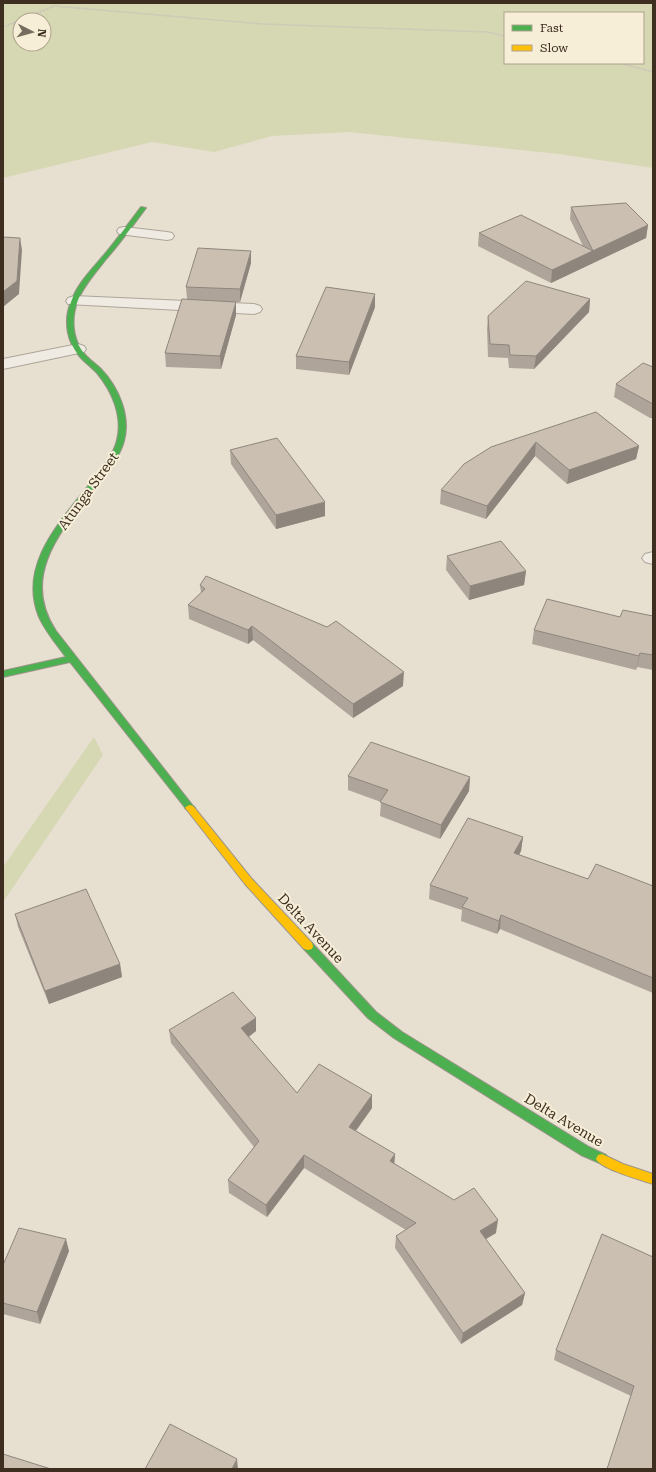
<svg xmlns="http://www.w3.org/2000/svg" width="656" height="1472" font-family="'Roboto Serif',serif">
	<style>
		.green { fill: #d6d7b3; fill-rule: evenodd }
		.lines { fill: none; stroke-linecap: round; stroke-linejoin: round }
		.lane-casing { stroke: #ada599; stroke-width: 2 }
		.street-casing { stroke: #ada599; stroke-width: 2 }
		.fast-casing { stroke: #9c958a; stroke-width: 2 }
		.slow-casing { stroke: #9c958a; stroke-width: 2 }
		.path { stroke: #c8c2b9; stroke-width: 1.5; stroke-dasharray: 1.5 1; stroke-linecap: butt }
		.lane { fill: #efebe3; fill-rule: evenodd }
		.street { fill: #efebe3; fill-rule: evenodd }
		.fast { fill: #4caf50; fill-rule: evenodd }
		.slow { fill: #ffc107; fill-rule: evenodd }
		.wall { fill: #afa499 }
		.shaded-wall { fill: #8e867d }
		.building { fill: #cbbfb2; stroke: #8e867d }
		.labels { text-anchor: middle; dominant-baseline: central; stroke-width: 4; stroke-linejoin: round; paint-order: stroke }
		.street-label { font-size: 14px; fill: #3d2e20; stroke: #f7eed8 }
	</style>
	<rect width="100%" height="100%" fill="#e7e0d1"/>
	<!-- green -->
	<path class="green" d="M3,3H653V168L559,154L349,132L272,136L214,152L152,142L3,178ZM505,13H643V63H505ZM20,20H44V44H20Z
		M94,737L103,755L3,902V867Z"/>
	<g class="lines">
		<defs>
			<path id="lane" d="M124,227L167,232L172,233L174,236L172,239L167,240L119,234L117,231L119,228Z
				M74,296L254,304L260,306L262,309L260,312L254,314L68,304L66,301L68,298Z"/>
			<path id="street" d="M78,344L84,346L86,349L84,352L3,369V359Z
				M653,552V564L645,562L642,558L645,554Z"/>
			<path id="fast" d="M141,207L146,208C133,225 121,242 107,258C97,271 84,285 78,300C71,317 72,338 83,352C88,359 95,363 101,369C118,387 131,415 124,441C120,456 109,469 99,482C65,526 18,574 56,631L193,806L195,808L193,810H187L70,662L3,677V671L66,657C57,645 46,632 39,617C18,566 59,523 88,486C99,472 113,457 117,440C123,416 112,391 97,373C92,368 86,363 81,358C67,343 63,321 71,302C77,284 92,269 104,255C117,239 129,223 141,207Z
				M308,942L312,943L376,1012L402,1032L589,1147L606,1155L608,1159L606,1163L602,1164L581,1155L394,1038L368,1018L304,949L303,946L304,943Z"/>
			<path id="slow" d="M190,805L193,806L251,878L312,943L313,946L312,949L308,950L304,949L245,884L187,810L185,808L187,806Z
				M602,1154L623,1164L653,1174V1184C641,1180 601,1169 596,1159L598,1155Z"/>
		</defs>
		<!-- lane casing -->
		<use href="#lane" class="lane-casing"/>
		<!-- street casing -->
		<use href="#street" class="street-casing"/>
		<!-- fast casing -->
		<use href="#fast" class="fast-casing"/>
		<!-- slow casing -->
		<use href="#slow" class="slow-casing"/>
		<!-- path -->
		<path class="path" d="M3,27L54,6L263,24L487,32L505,36
			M619,63L653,72"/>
		<!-- lane -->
		<use href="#lane" class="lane"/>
		<!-- street -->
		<use href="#street" class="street"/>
		<!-- fast -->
		<use href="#fast" class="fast"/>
		<!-- slow -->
		<use href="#slow" class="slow"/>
	</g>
	<!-- wall -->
	<path class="wall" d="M571,207L648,225L646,238L551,283L478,246L479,233L583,246L570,219Z
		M251,251V263L240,302H236V315L221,369L166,367L165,353L187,299L186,287Z
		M590,299L589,312L534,369L509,368L508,358L488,357L487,329L488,316Z
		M375,307L349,375L296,369V356Z
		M653,367V418H650L614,397L616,384Z
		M596,412L639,446L636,459L567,484L535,456L486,519L440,504L441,490Z
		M230,450L325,516L276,529L231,464Z
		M447,556L526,571L524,585L469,600L446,570Z
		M200,585L403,686L353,718L253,640L248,644L189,619L188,605L201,593Z
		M653,616V670L637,667L636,670L532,644L534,630L620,617Z
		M348,776L470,777L469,791L440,839L380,816L381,802L348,790Z
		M523,837L521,851L519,855L588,879L653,886V993L500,929L497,934L461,921L462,910L429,899L430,885Z
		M15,914L120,964L122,977L49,1004L18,927Z
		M256,1018V1031L249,1037L297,1093L372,1095V1108L356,1131L395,1154L394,1164L496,1233L485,1239L525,1293L522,1305L461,1344L395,1248L396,1236L406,1230L304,1168L267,1217L229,1193L228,1180L254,1147L171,1043L169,1030Z
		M69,1251L40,1324L3,1314V1265Z
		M652,1346L631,1396L554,1360L556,1350Z"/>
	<!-- shaded-wall -->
	<path class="shaded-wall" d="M648,225L646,238L551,283L552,270Z
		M20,238L22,250L19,294L3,307V292Z
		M251,251V263L240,302V289Z
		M375,294V307L349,375V362Z
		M590,299L589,312L534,369L536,356Z
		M236,302V315L221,369L220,356Z
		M536,442L535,456L486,519L487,506Z
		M639,446L636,459L567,484L569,470Z
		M325,502V516L276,529V515Z
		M526,571L524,585L469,600L470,586Z
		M252,626L253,640L248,644V630Z
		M640,653L637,667L636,670L639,656Z
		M404,672L403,686L353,718V704Z
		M470,777L469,791L440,839L441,825Z
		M523,837L521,851L512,867L514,853Z
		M501,915L500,929L497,934L499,921Z
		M120,964L122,977L49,1004L45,991Z
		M256,1018V1031L242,1041L241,1028Z
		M372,1095V1108L349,1140V1127Z
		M395,1154L394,1167L390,1161Z
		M304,1155V1168L267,1217L266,1205Z
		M498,1220L496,1233L478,1244L480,1231Z
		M66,1239L69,1251L40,1324L37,1312Z
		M525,1293L522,1305L461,1344L463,1333Z
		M237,1459L238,1469H232Z"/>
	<!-- building -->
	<path class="building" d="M626,203L648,225L552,270L479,233L521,215L593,251L571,207Z
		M3,237L20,238L17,281L3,292Z
		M198,248L251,251L240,289L186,287Z
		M526,281L590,299L536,356L510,355L509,345L490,344L488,316Z
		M326,287L375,294L349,362L296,356Z
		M182,299L236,302L220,356L165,353Z
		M643,363L653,367V404L616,384Z
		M596,412L639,446L569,470L536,442L487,506L441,490L464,464L491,447Z
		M277,438L325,502L276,515L230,450Z
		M501,541L526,571L470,586L447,556Z
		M206,576L327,627L336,621L404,672L353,704L252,626L248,630L188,605L205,589L200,585Z
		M547,599L620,617L623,610L653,616V655L640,653L639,656L534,630Z
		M371,742L470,777L441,825L380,802L388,790L348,776Z
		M468,818L523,837L514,853L588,879L596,864L653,886V978L501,915L499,921L462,907L468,898L430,885Z
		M86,889L120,964L45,991L15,914Z
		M233,992L256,1018L241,1028L297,1093L319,1064L372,1095L349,1127L395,1154L390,1161L454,1200L474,1188L498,1220L480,1231L525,1293L463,1333L396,1236L416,1223L304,1155L266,1205L228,1180L259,1141L169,1030Z
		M19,1228L66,1239L37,1312L3,1303V1265Z
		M602,1234L653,1257V1344L652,1346H653V1469H607L634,1386L556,1350Z
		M170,1424L237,1459L232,1469H145Z
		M3,1454L51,1469H3Z"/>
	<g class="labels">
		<!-- street labels -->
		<g class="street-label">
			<text transform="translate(88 491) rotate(-54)">Atunga Street</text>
			<text transform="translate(311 928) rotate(47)">Delta Avenue</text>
			<text transform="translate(564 1120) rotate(31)">Delta Avenue</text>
		</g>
	</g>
	<!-- border -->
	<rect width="656" height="1472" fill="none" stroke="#3d2e20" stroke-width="8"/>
	<!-- legend -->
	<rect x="504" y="12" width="140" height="52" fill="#f7eed8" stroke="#ada18e"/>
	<rect x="512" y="25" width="20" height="6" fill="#4caf50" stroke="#ada18e"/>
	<text x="540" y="32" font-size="12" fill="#3d2e20">Fast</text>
	<rect x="512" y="45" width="20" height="6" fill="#ffc107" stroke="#ada18e"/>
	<text x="540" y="52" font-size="12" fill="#3d2e20">Slow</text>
	<!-- north arrow -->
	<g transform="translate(32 32) rotate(96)"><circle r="19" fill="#f7eed8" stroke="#ada18e"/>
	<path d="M0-3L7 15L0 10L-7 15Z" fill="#786c5e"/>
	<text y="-6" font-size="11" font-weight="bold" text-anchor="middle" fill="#3d2e20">N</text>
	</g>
</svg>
